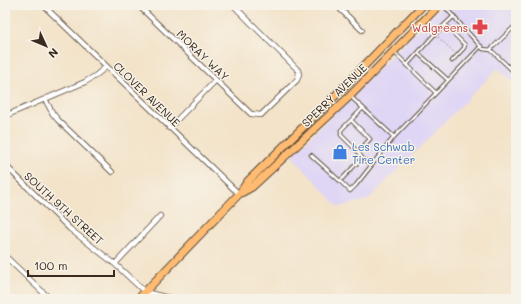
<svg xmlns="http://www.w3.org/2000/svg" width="521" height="304" font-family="Mali,sans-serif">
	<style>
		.built { fill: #dfd5f5 }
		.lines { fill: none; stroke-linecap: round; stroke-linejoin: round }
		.lane-casing { stroke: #574638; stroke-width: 4.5 }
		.street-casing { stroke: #574638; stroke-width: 6 }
		.primary-casing { stroke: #574638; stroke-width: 9 }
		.path { stroke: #574638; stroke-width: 1; stroke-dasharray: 1 3; stroke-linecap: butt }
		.lane { stroke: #fff; stroke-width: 2.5 }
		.street { stroke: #fff; stroke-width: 4.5 }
		.primary { stroke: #febb71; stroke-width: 7 }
		.labels { text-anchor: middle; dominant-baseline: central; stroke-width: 3; stroke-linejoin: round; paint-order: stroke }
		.health-label { font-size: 11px; fill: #be3a42; stroke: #f7f3e8; text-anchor: end }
		.street-label { font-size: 11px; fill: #3b2a1e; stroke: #f7f3e8 }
		.shop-label { font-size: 11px; fill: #366cbe; stroke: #f7f3e8; text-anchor: start }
	</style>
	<rect width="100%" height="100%" fill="#f7f3e8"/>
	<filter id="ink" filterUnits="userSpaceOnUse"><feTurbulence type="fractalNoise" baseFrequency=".025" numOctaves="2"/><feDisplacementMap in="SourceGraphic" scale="8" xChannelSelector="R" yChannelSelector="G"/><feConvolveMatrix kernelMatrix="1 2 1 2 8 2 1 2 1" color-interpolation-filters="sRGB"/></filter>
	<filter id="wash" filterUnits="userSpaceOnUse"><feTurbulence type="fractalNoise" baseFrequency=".012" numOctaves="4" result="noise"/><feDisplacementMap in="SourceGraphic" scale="16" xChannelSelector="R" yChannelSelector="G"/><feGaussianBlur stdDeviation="0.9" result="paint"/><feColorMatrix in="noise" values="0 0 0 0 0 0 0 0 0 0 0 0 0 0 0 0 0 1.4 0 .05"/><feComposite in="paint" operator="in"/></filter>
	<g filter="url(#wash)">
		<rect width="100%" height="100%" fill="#f3e3c9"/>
		<!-- built -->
		<path class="built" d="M442,5H516V85L498,68L368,200L339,207L292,156Z"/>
	</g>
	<g filter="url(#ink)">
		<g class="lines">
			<defs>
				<path id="lane" d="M443,5L483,49L491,50L516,74
					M445,25L465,45L464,48L452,61
					M516,37L515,40L516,43
					M491,49L516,25
					M418,53L448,80
					M407,65L434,35L454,16
					M436,93L481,46
					M350,96L394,137L436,93L394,52
					M351,120L341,130V135L358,152
					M311,155L340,181L362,158L358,152L370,139L351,120L363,108
					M362,158L371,165
					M340,181L350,191L356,185L394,137"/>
				<path id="street" d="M43,5L239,194
					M138,5L251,114L261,115L297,80L299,74L298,70L233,5
					M336,5L362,30
					M45,99L53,114L58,120L112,172
					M5,116L85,82L95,76L106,67
					M169,128L216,80
					M5,165L70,229L115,264L145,292L173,299
					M5,256L50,299
					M115,264L160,216"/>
				<path id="primary" d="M241,193L252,187L350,96L439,5
					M138,299L239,194L248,181L337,94L423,5"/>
			</defs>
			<!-- lane casing -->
			<use href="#lane" class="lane-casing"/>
			<!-- street casing -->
			<use href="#street" class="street-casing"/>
			<!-- primary casing -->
			<use href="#primary" class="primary-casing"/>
			<!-- path -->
			<path class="path" d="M425,28L430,33
				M438,37L455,53"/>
			<!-- lane -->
			<use href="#lane" class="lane"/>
			<!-- street -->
			<use href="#street" class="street"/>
			<!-- primary -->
			<use href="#primary" class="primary"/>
		</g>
	</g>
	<!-- icons -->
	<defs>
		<symbol id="pharmacy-bare" viewBox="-9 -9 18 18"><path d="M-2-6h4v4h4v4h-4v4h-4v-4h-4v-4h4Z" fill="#e0444e" stroke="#f7f3e8" stroke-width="2.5" paint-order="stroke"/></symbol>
		<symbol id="shop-bare" viewBox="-9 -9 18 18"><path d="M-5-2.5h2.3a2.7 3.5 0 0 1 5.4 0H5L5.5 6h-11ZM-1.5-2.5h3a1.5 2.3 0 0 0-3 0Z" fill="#3f7fe0" stroke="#f7f3e8" stroke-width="2.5" paint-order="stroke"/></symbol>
	</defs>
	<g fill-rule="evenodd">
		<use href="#pharmacy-bare" x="469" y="16" width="22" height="22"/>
		<use href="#shop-bare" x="329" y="141" width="22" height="22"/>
	</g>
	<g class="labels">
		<!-- health labels -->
		<g class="health-label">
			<text x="468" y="27">Walgreens</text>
		</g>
		<!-- street labels -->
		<g class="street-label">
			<text transform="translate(203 55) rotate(44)">MORAY WAY</text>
			<text transform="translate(147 94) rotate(44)">CLOVER AVENUE</text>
			<text transform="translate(334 95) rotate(-44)">SPERRY AVENUE</text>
			<text transform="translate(64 208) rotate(42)">SOUTH 9TH STREET</text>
		</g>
		<!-- shop labels -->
		<g class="shop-label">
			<text x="352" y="146">Les Schwab<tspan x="352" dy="13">Tire Center</tspan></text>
		</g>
	</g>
	<!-- margin -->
	<rect width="521" height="304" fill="none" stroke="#f7f3e8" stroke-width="20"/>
	<!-- north arrow -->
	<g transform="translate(46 46) rotate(134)" stroke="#f7f3e8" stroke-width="3" paint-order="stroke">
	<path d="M0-3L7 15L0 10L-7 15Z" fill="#3b2a1e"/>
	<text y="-6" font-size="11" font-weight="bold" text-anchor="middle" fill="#3b2a1e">N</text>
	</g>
	<!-- scale -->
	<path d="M28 270v6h86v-6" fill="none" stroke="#3b2a1e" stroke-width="2"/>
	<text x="34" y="270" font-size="12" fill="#3b2a1e" stroke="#f7f3e8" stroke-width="3" paint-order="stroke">100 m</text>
</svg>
